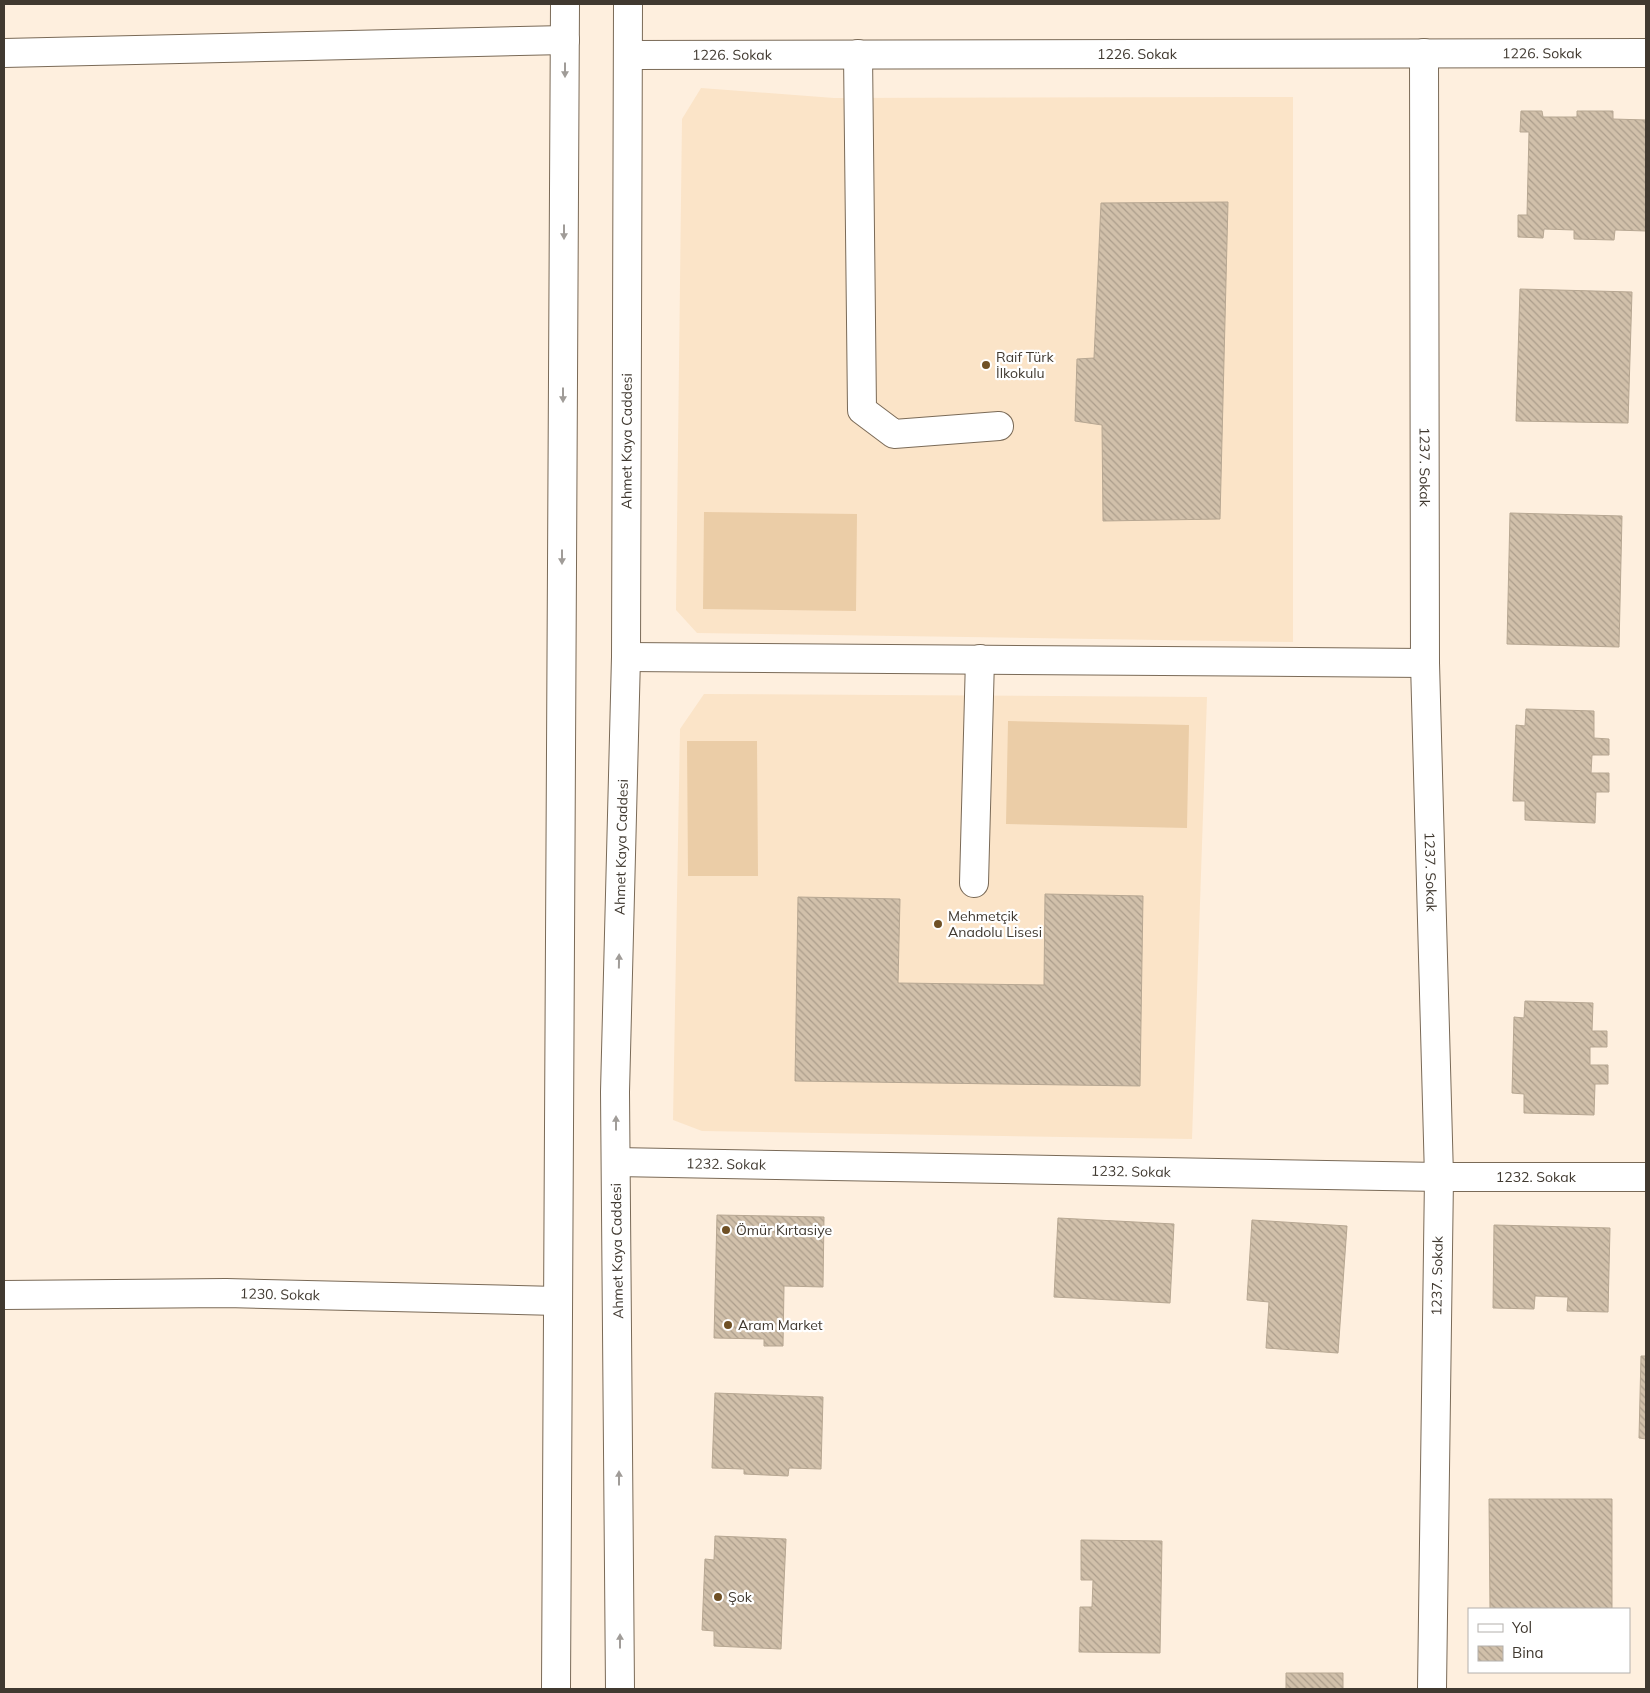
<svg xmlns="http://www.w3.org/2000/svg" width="1650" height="1693" font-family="Mulish,sans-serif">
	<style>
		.built { fill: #fbe4c8 }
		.pitch { fill: #ebcda7 }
		.building { fill: url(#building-back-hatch); stroke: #b7a792 }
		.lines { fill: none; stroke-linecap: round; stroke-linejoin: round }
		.minor-casing { stroke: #7a6a57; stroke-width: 30 }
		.major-casing { stroke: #7a6a57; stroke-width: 30 }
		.minor { stroke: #fff; stroke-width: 28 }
		.major { stroke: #fff; stroke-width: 28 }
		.oneway { fill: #a09c98 }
		.poi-dot { fill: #6f5025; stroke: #fff; stroke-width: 2 }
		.labels { text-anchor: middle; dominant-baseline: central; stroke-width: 4.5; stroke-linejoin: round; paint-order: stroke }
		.street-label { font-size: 14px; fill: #403930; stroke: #fff }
		.poi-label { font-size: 14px; fill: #403930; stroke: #fff; text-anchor: start }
	</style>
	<defs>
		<pattern id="building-back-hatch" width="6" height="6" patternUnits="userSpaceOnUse" patternTransform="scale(1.25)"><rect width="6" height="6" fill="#d1c0aa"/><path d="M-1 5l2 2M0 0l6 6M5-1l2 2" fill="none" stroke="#ab9d8b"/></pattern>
	</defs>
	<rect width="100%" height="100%" fill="#feefde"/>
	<!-- built -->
	<path class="built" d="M701,88L834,98L1293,97V642L697,633L676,610L682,119Z
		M704,694L1207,697L1192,1139L702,1131L673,1120L680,729Z"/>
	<!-- pitch -->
	<path class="pitch" d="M704,512L857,514L856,611L703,609Z
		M1008,721L1189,725L1187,828L1006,824Z
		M687,741H757L758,876H688Z"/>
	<!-- building -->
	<path class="building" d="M1521,111H1542L1543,117H1577V111H1613V119L1646,120V238V231L1615,230L1614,240L1574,239V230L1544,229L1543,238L1518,237V215H1527L1529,132H1520Z
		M1228,202L1220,519L1103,521L1102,425L1075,421L1077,359L1094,358L1101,203Z
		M1520,289L1632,292L1628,423L1516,421Z
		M1510,513L1622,516L1619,647L1507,644Z
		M1526,709L1594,711V738L1609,739V755H1592L1591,773H1609V792H1596L1595,823L1525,820V801H1513L1516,725L1525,726Z
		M1045,894L1143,896L1140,1086L795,1081L798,897L900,899L898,983L1044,985Z
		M1525,1001L1593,1003L1592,1031H1607V1047H1590V1065H1608V1084H1595L1594,1115L1524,1113V1094L1512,1093L1514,1017L1524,1018Z
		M717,1215L824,1217L823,1287L784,1286L783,1346H764V1339L714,1338Z
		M1058,1218L1174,1224L1170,1303L1054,1297Z
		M1252,1220L1347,1226L1338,1353L1266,1348L1269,1302L1247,1300Z
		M1494,1225L1610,1228L1608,1312L1567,1311L1568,1297L1535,1296L1534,1309L1493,1308Z
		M1641,1356H1646V1439L1639,1438Z
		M715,1393L823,1397L821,1469L789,1468L788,1476L744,1474V1469L712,1468Z
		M1489,1499H1612V1609H1490Z
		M715,1536L786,1539L781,1649L714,1646V1631L702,1630L705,1559L714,1560Z
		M1081,1540L1162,1541L1160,1653L1079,1652L1080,1607H1092L1093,1580H1081Z
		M1286,1673H1343V1689H1286Z"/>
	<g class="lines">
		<defs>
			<g id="minor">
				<path d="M4,53L565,40"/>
				<path id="s1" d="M1424,53L1425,663L1439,1177L1432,1689"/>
				<path d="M858,54L862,410L894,434L999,426"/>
				<path id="s2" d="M628,55L1646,53"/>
				<path d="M626,657L1425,663"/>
				<path d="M974,883L980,659"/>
				<path id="s3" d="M616,1162L1439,1177H1646"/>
				<path id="s4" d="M4,1295L226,1293L557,1301"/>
			</g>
			<g id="major">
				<path d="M556,1689L565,4"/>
				<path id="s5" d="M620,1689L615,1092L626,657L628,4"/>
			</g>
		</defs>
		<!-- minor casing -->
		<use href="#minor" class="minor-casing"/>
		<!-- major casing -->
		<use href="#major" class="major-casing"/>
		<!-- minor -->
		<use href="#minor" class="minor"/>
		<!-- major -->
		<use href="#major" class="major"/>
	</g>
	<!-- one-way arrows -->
	<defs><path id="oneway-solid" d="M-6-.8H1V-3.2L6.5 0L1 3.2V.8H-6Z" transform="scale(1.25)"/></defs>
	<g class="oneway">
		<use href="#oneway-solid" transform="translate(565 70) rotate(90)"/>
		<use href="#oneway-solid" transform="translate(564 232) rotate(90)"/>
		<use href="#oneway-solid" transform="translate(563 395) rotate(90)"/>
		<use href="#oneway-solid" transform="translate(562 557) rotate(90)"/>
		<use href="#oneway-solid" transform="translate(619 961) rotate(-89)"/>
		<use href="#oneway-solid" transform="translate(616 1123) rotate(-90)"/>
		<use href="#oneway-solid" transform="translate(619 1478) rotate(-90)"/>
		<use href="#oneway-solid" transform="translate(620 1641) rotate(-90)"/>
	</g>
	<!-- markers -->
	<g class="poi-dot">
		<circle cx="986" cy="365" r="5"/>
		<circle cx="938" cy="924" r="5"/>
		<circle cx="726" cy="1230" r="5"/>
		<circle cx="728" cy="1325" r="5"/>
		<circle cx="718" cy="1597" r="5"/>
	</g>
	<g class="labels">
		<!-- street labels -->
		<g class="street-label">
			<text stroke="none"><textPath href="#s2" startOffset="914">1226. Sokak</textPath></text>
			<text stroke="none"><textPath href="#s2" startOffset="509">1226. Sokak</textPath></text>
			<text stroke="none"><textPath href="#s2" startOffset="104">1226. Sokak</textPath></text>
			<text stroke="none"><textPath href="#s5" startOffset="1248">Ahmet Kaya Caddesi</textPath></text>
			<text stroke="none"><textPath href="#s1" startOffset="414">1237. Sokak</textPath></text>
			<text stroke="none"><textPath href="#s5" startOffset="842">Ahmet Kaya Caddesi</textPath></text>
			<text stroke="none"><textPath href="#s1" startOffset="819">1237. Sokak</textPath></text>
			<text stroke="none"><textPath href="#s3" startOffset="110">1232. Sokak</textPath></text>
			<text stroke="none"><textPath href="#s3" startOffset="515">1232. Sokak</textPath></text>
			<text stroke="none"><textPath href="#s3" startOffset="920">1232. Sokak</textPath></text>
			<text transform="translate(617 1251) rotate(-91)">Ahmet Kaya Caddesi</text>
			<text transform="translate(1437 1276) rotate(-89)">1237. Sokak</text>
			<text stroke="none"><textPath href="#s4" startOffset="276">1230. Sokak</textPath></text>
		</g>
		<!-- poi labels -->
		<g class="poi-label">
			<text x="996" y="357">Raif Türk<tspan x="996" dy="16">İlkokulu</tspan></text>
			<text x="948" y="916">Mehmetçik<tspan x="948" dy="16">Anadolu Lisesi</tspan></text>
			<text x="736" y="1230">Ömür Kırtasiye</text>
			<text x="738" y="1325">Aram Market</text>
			<text x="728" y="1597">Şok</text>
		</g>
	</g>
	<!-- border -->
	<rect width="1650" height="1693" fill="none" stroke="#403930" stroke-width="10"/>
	<!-- legend -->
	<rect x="1468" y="1608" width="162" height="65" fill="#ffffff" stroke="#b3b0ac"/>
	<rect x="1478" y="1624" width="25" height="8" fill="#ffffff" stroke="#b3b0ac"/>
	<text x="1512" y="1633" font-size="15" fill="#403930">Yol</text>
	<rect x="1478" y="1646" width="25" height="15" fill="url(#building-back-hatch)" stroke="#b3b0ac"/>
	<text x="1512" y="1658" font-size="15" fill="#403930">Bina</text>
</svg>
